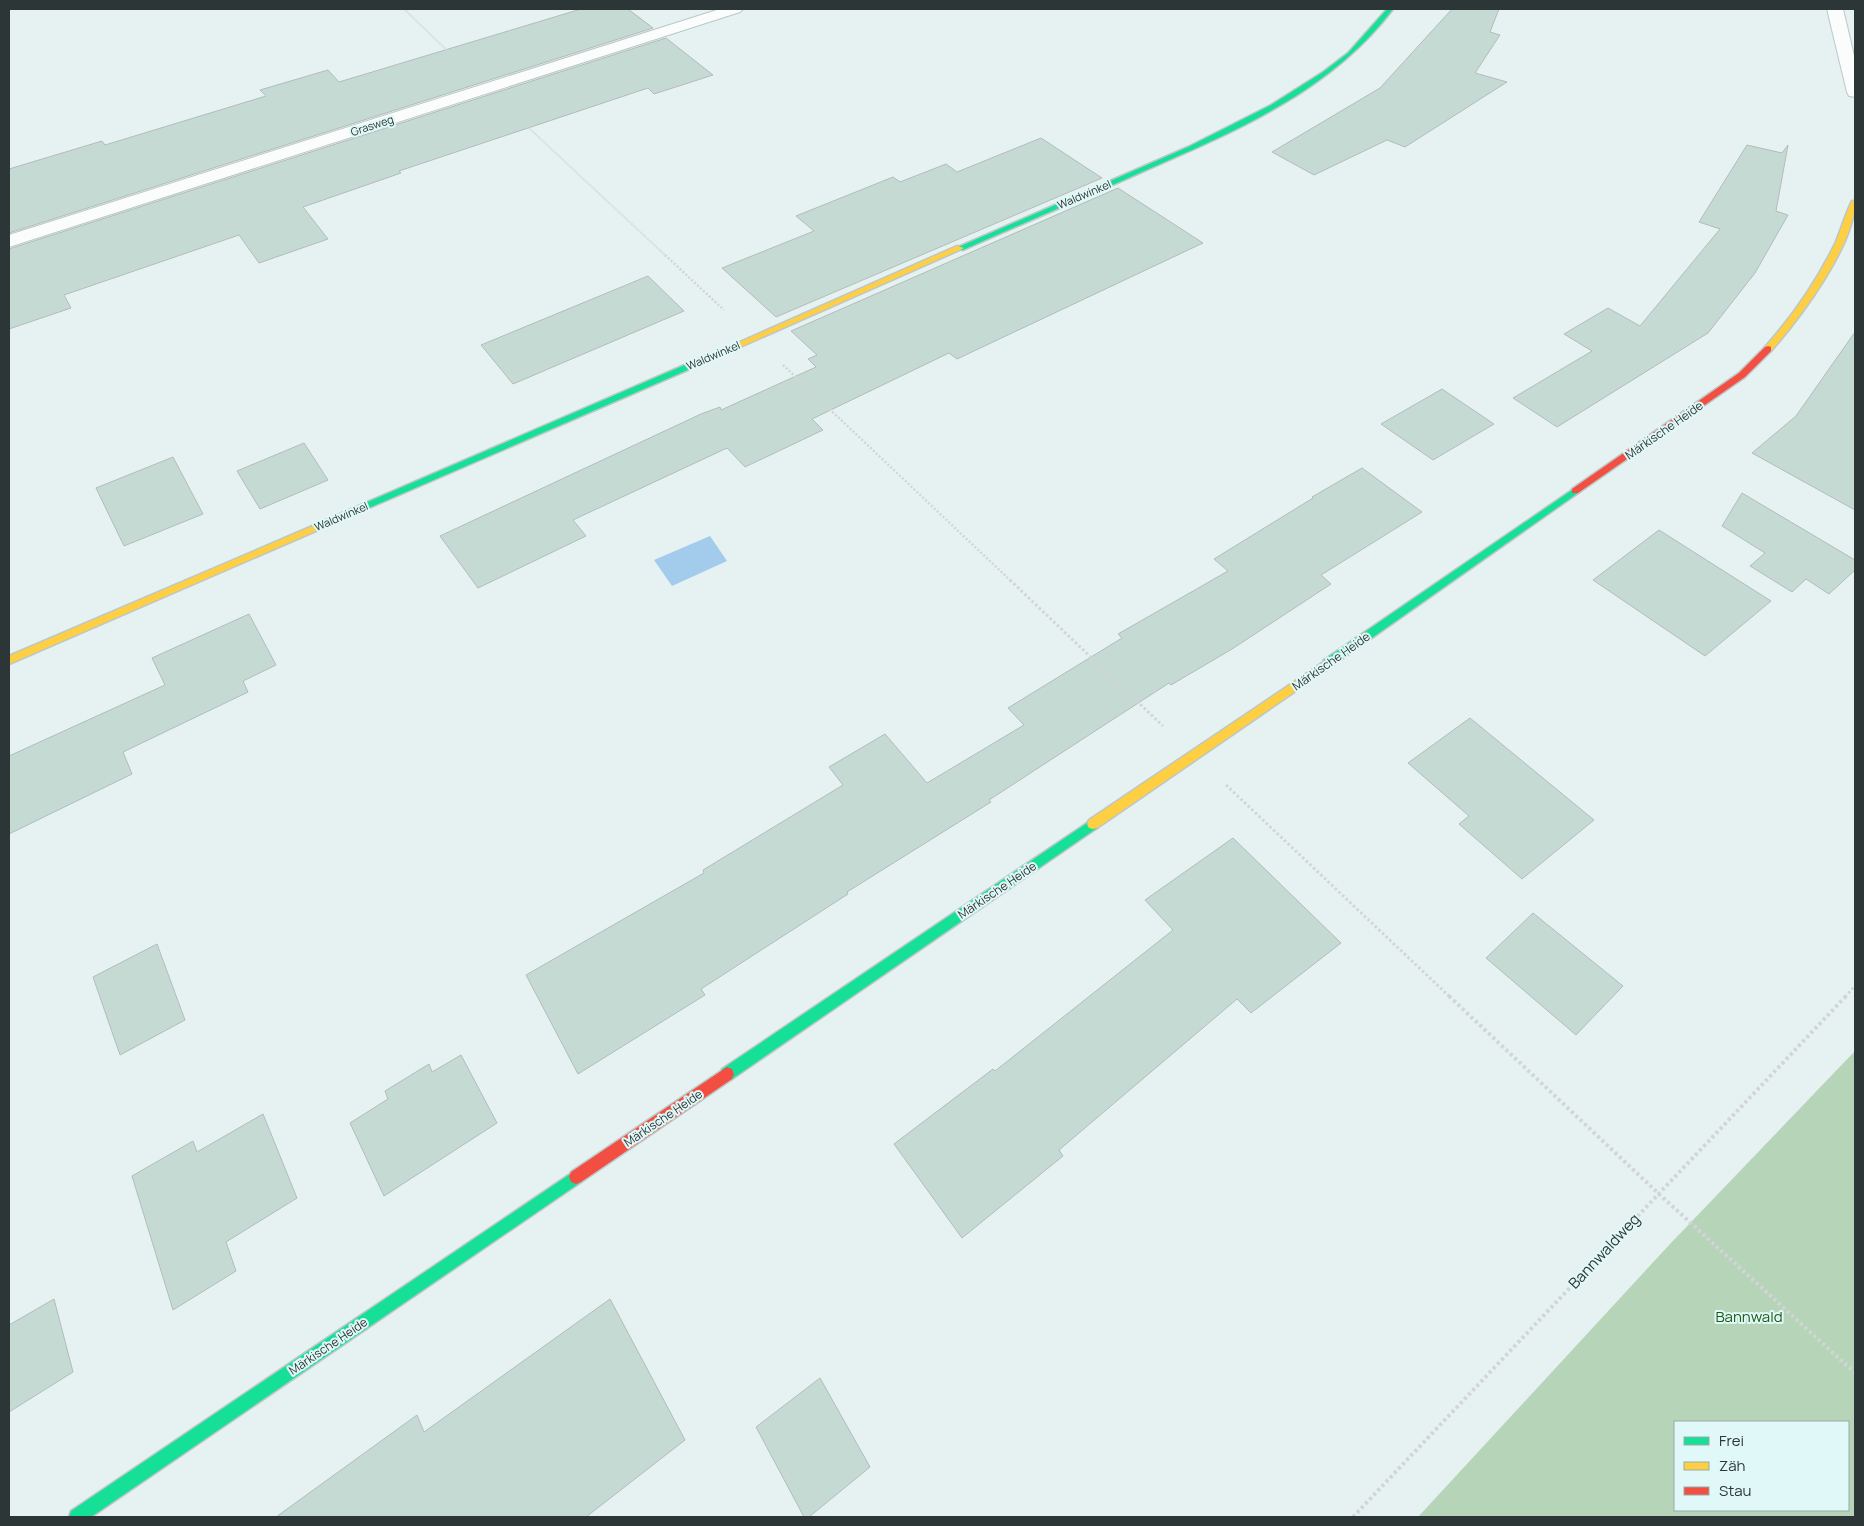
<svg xmlns="http://www.w3.org/2000/svg" width="1864" height="1526" font-family="Manrope,sans-serif">
	<style>
		.forest { fill: #b6d4b8; fill-rule: evenodd }
		.water { fill: #a2cbec }
		.building { fill: #c6dad4; stroke: #b2bcba }
		.lines { fill: none; stroke-linecap: round; stroke-linejoin: round }
		.street-casing { stroke: #bdc7c7; stroke-width: 2 }
		.fast-casing { stroke: #bdc7c7; stroke-width: 3 }
		.slow-casing { stroke: #bdc7c7; stroke-width: 3 }
		.jam-casing { stroke: #bdc7c7; stroke-width: 3 }
		.path-far3 { stroke: #d2d5d5; stroke-width: 2; stroke-dasharray: 1 1; stroke-linecap: butt }
		.path-far2 { stroke: #d2d5d5; stroke-width: 2.5; stroke-dasharray: 2 2; stroke-linecap: butt }
		.path-far1 { stroke: #d2d5d5; stroke-width: 3; stroke-dasharray: 2.5 2.5; stroke-linecap: butt }
		.path { stroke: #d2d5d5; stroke-width: 4; stroke-dasharray: 3 3; stroke-linecap: butt }
		.street { fill: #fbfdfd; fill-rule: evenodd }
		.fast { fill: #16e098; fill-rule: evenodd }
		.slow { fill: #ffcf43; fill-rule: evenodd }
		.jam { fill: #f24e42; fill-rule: evenodd }
		.labels { text-anchor: middle; dominant-baseline: central; stroke-width: 4; stroke-linejoin: round; paint-order: stroke }
		.far-street-label { font-size: 11px; fill: #2d3636; stroke: #e0f8f7 }
		.street-label { font-size: 12px; fill: #2d3636; stroke: #e0f8f7 }
		.near-street-label { font-size: 15px; fill: #2d3636; stroke: #e0f8f7 }
		.near-park-label { font-size: 15px; fill: #1d5a16; stroke: #e0f8f7 }
	</style>
	<rect width="100%" height="100%" fill="#e6f2f2"/>
	<!-- forest -->
	<path class="forest" d="M1855,1051V1517H1418L1670,1244ZM1675,1422H1848V1510H1675Z"/>
	<!-- water -->
	<path class="water" d="M710,536L727,561L672,586L654,560Z"/>
	<!-- building -->
	<path class="building" d="M581,9H628L653,28L9,233V169L102,141L105,145L266,96L260,90L328,70L339,82Z
		M1452,9H1499L1490,32L1500,35L1475,73L1507,82L1405,147L1387,140L1314,175L1272,152L1380,88Z
		M666,38L713,75L654,94L648,88L399,171L401,173L303,207L328,239L259,263L239,235L64,295L71,308L9,329V249Z
		M1041,138L1102,178L776,317L722,268L814,231L796,216L893,177L900,182L946,164L957,172Z
		M1747,145L1782,153L1788,145L1776,211L1788,215L1755,273L1708,333L1557,427L1513,398L1592,351L1564,334L1608,308L1640,326L1720,229L1699,222Z
		M1118,188L1203,243L957,359L949,353L812,419L823,430L745,467L727,448L573,520L586,536L478,588L440,536L701,414L720,407L721,410L816,367L808,359L817,355L791,331Z
		M648,276L684,311L513,384L481,345Z
		M1855,332V510L1752,453L1796,416Z
		M1442,389L1494,424L1433,460L1381,424Z
		M304,443L328,480L260,509L237,471Z
		M173,457L203,514L124,546L96,488Z
		M1362,468L1422,512L1321,575L1331,584L1232,649L1171,685L1169,683L989,800L991,802L847,892L848,894L701,989L705,995L578,1074L526,975L704,873L703,870L843,785L829,767L885,734L927,783L1024,725L1008,708L1122,638L1118,634L1228,571L1214,559L1313,498L1312,497Z
		M1742,493L1855,560V570L1829,594L1806,579L1792,592L1750,566L1765,553L1722,526Z
		M1659,530L1771,601L1705,656L1593,580Z
		M249,614L276,665L243,681L248,692L123,752L132,774L9,834V756L165,685L152,658Z
		M1470,718L1594,820L1522,879L1459,824L1469,816L1408,763Z
		M1233,838L1341,943L1251,1013L1237,999L1059,1150L1063,1156L962,1238L894,1144L993,1069L995,1071L1173,930L1145,900Z
		M1533,913L1623,986L1576,1035L1486,958Z
		M157,944L185,1020L120,1055L93,977Z
		M461,1055L497,1123L384,1196L350,1123L388,1099L385,1091L429,1064L432,1072Z
		M263,1114L297,1198L226,1242L236,1271L173,1310L132,1176L193,1141L197,1152Z
		M54,1299L73,1372L9,1412V1325Z
		M610,1299L685,1440L586,1517H276L417,1415L424,1432Z
		M820,1378L870,1467L809,1517H804L756,1427Z"/>
	<g class="lines">
		<defs>
			<path id="street" d="M720,9H743L740,12L9,247V235Z
				M1827,9H1843L1855,60V97L1849,96L1847,92Z"/>
			<path id="fast" d="M1387,9H1393C1331,91 1236,131 1144,171C1084,198 1023,223 963,250L956,248L1188,147L1271,105L1323,72L1348,53Z
				M710,354L714,357L713,359L318,530H312L310,528L312,526Z
				M1575,488L1578,489V493L1332,666H1324L1323,663L1324,660Z
				M1093,819L1097,820L1099,824L1097,828L732,1079L727,1081L722,1079L720,1074L722,1069Z
				M576,1170L581,1172L583,1177L581,1182L91,1517H69L71,1511Z"/>
			<path id="slow" d="M1852,201H1855C1855,245 1800,318 1771,351H1765V347C1793,316 1816,282 1835,244C1841,230 1845,215 1852,201Z
				M957,246L964,248L713,359L710,360L706,357Z
				M315,525L320,528L318,530L9,664V656Z
				M1328,659L1333,663L1332,666L1097,828L1093,829L1089,828L1087,824L1089,820Z"/>
			<path id="jam" d="M1768,346L1771,347V351L1745,377L1578,493H1572V489L1739,373L1765,347Z
				M727,1067L732,1069L734,1074L732,1079L581,1182L576,1184L571,1182L569,1177L571,1172Z"/>
		</defs>
		<!-- street casing -->
		<use href="#street" class="street-casing"/>
		<!-- fast casing -->
		<use href="#fast" class="fast-casing"/>
		<!-- slow casing -->
		<use href="#slow" class="slow-casing"/>
		<!-- jam casing -->
		<use href="#jam" class="jam-casing"/>
		<!-- path-far3 -->
		<path class="path-far3" d="M404,9L457,60
			M516,116L666,256"/>
		<!-- path-far2 -->
		<path class="path-far2" d="M665,255L724,310
			M783,365L1011,581"/>
		<!-- path-far1 -->
		<path class="path-far1" d="M1010,580L1163,726
			M1226,785L1450,997
			M1845,997L1855,986"/>
		<!-- path -->
		<path class="path" d="M1449,996L1659,1194L1855,1373
			M1353,1517L1846,996"/>
		<!-- street -->
		<use href="#street" class="street"/>
		<!-- fast -->
		<use href="#fast" class="fast"/>
		<!-- slow -->
		<use href="#slow" class="slow"/>
		<!-- jam -->
		<use href="#jam" class="jam"/>
	</g>
	<g class="labels">
		<!-- far-street labels -->
		<g class="far-street-label">
			<text transform="translate(372 125) rotate(-18)">Grasweg</text>
			<text transform="translate(1084 194) rotate(-23)">Waldwinkel</text>
			<text transform="translate(713 355) rotate(-23)">Waldwinkel</text>
			<text transform="translate(341 516) rotate(-23)">Waldwinkel</text>
		</g>
		<!-- street labels -->
		<g class="street-label">
			<text transform="translate(1664 430) rotate(-35)">Märkische Heide</text>
			<text transform="translate(1331 661) rotate(-35)">Märkische Heide</text>
			<text transform="translate(997 890) rotate(-34)">Märkische Heide</text>
			<text transform="translate(663 1118) rotate(-34)">Märkische Heide</text>
			<text transform="translate(328 1346) rotate(-34)">Märkische Heide</text>
		</g>
		<!-- near-street labels -->
		<g class="near-street-label">
			<text transform="translate(1604 1251) rotate(-47)">Bannwaldweg</text>
		</g>
		<!-- near-park labels -->
		<g class="near-park-label">
			<text x="1749" y="1316">Bannwald</text>
		</g>
	</g>
	<!-- border -->
	<rect width="1864" height="1526" fill="none" stroke="#2d3636" stroke-width="20"/>
	<!-- legend -->
	<rect x="1674" y="1421" width="175" height="90" fill="#e0f8f7" stroke="#98aaaa"/>
	<rect x="1684" y="1437" width="25" height="8" fill="#16e098" stroke="#98aaaa"/>
	<text x="1719" y="1446" font-size="15" fill="#2d3636">Frei</text>
	<rect x="1684" y="1462" width="25" height="8" fill="#ffcf43" stroke="#98aaaa"/>
	<text x="1719" y="1471" font-size="15" fill="#2d3636">Zäh</text>
	<rect x="1684" y="1487" width="25" height="8" fill="#f24e42" stroke="#98aaaa"/>
	<text x="1719" y="1496" font-size="15" fill="#2d3636">Stau</text>
</svg>
